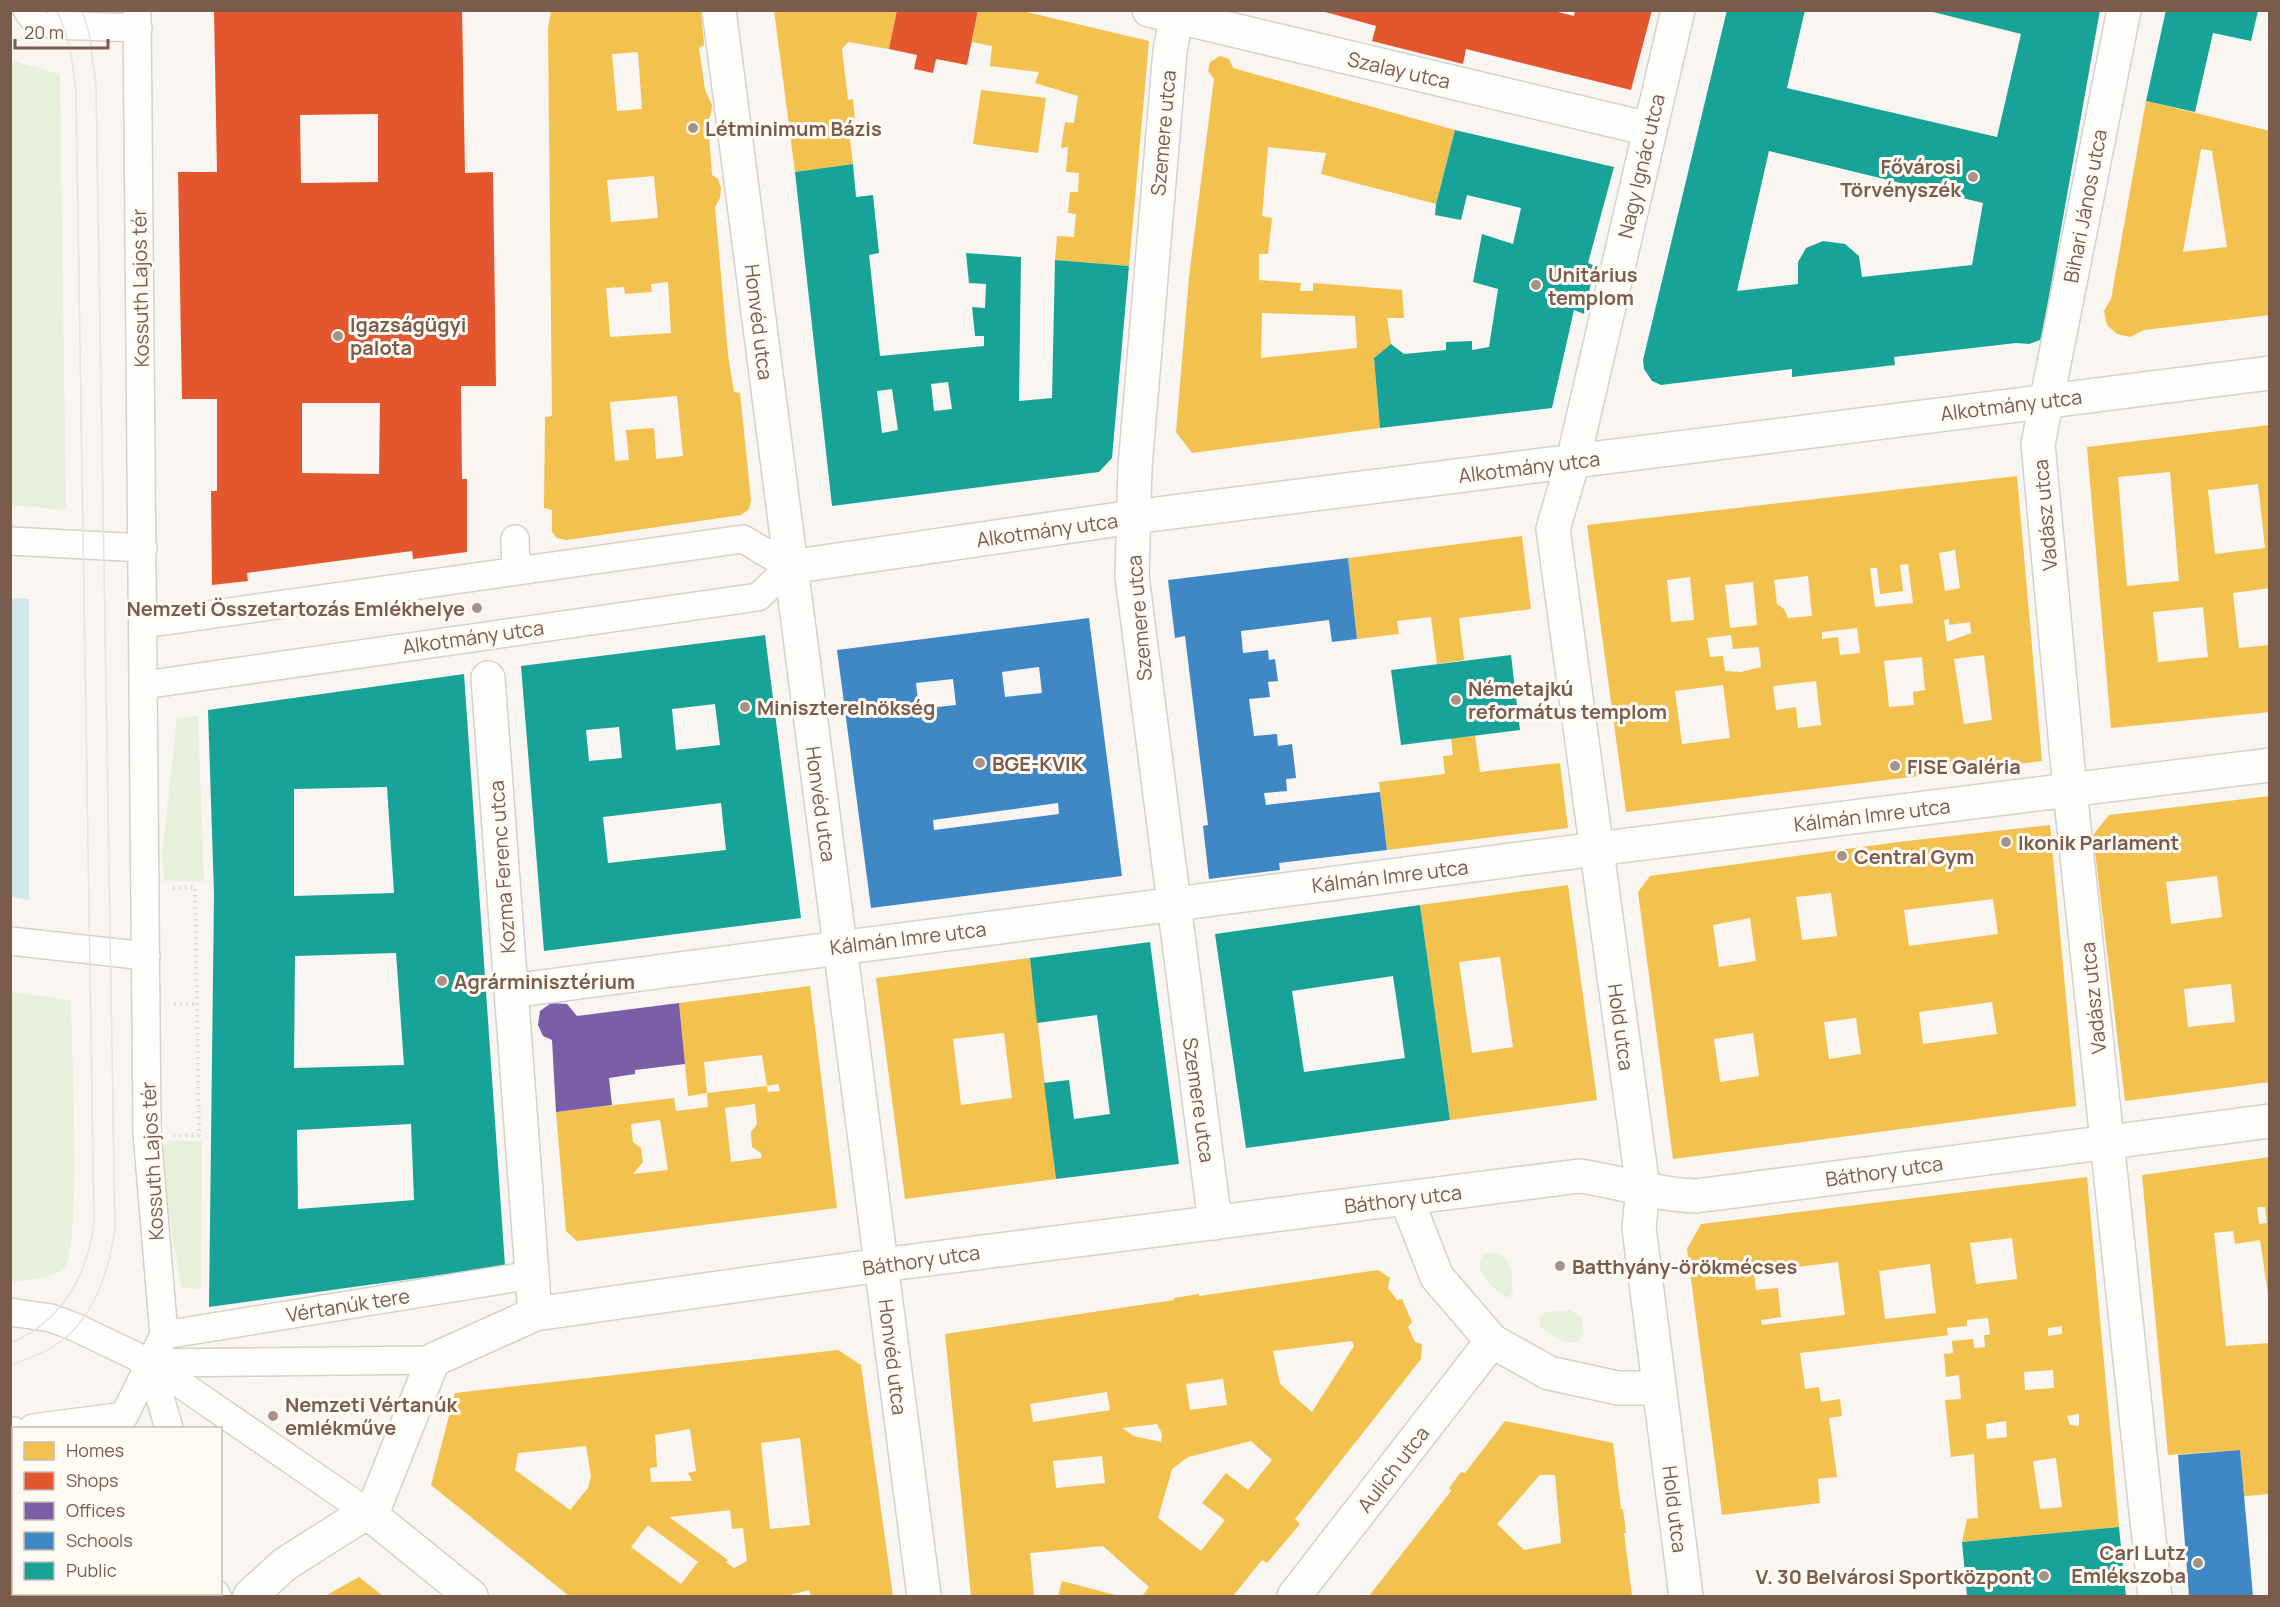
<svg xmlns="http://www.w3.org/2000/svg" width="2280" height="1607" font-family="Manrope,sans-serif">
	<style>
		.green { fill: #e7f0db }
		.water { fill: #d0e8ea }
		.homes { fill: #f2c14e; fill-rule: evenodd }
		.shops { fill: #e4572e; fill-rule: evenodd }
		.offices { fill: #7b5ea7 }
		.schools { fill: #3f88c5; fill-rule: evenodd }
		.public { fill: #17a398; fill-rule: evenodd }
		.lines { fill: none; stroke-linecap: round; stroke-linejoin: round }
		.pedestrian-casing { stroke: #d7d1cb; stroke-width: 30 }
		.minor-casing { stroke: #d7d1cb; stroke-width: 36 }
		.path { stroke: #dcd5d0; stroke-width: 4; stroke-dasharray: 1.5 4.5; stroke-linecap: butt }
		.pedestrian { stroke: #fefefd; stroke-width: 27 }
		.minor { stroke: #fefefd; stroke-width: 33 }
		.tram { stroke: #e6e3e7; stroke-width: 1.5 }
		.poi-dot { fill: #a69286; stroke: #fffaf3; stroke-width: 2 }
		.labels { text-anchor: middle; dominant-baseline: central; stroke-width: 6; stroke-linejoin: round; paint-order: stroke }
		.street-label { font-size: 20px; fill: #7a5c4d; stroke: #fffaf3 }
		.poi-label { font-size: 20px; font-weight: bold; fill: #7a5c4d; stroke: #fffaf3; text-anchor: start }
	</style>
	<rect width="100%" height="100%" fill="#f9f5f0"/>
	<!-- green -->
	<path class="green" d="M10,60L60,74L66,510L11,505Z
		M198,716L204,881H164L162,855L177,718Z
		M10,992L71,1000C71,1039 82,1249 64,1268C55,1278 25,1280 12,1283Z
		M168,1141H202L201,1290L181,1287L159,1153Z
		M1493,1253L1505,1257L1511,1270L1513,1291L1508,1298C1494,1291 1485,1280 1479,1266L1482,1256Z
		M1570,1310L1581,1317L1584,1332L1579,1341C1566,1346 1551,1335 1540,1327L1539,1317L1546,1312Z"/>
	<!-- water -->
	<path class="water" d="M11,598L29,599V900L11,897Z"/>
	<!-- homes -->
	<path class="homes" d="M551,10H701L704,45L699,48L705,90L712,105L711,114L708,121L712,175L718,179L721,188L720,198L715,207L728,355L734,392L740,393L751,500L749,509L741,515L566,540L557,538L552,532V510L544,508L545,417L552,416L548,29ZM638,52L642,109L617,111L612,54ZM654,176L658,218L611,222L607,180ZM668,282L671,333L610,337L606,288L624,287L625,294L652,292L651,284ZM677,396L683,456L656,459L654,428L626,430L629,460L615,461L610,402Z
		M774,10H897L889,49L848,42L842,49L848,100L853,99L855,121L848,122L853,164L795,172Z
		M978,10H1018L1149,41L1129,266L1055,260L1057,236L1074,237L1076,214L1068,213L1070,192H1078L1079,173L1066,172L1068,147L1061,148L1065,122L1074,123L1078,96L1035,83L1039,72L990,66L992,46L972,42Z
		M1220,56L1229,59L1233,68L1455,130L1436,204L1321,174L1326,153L1268,147L1262,216L1272,218L1268,254H1259V280L1301,283L1300,291H1313V283L1402,290L1404,318H1387L1391,344L1374,358L1380,428L1192,453L1176,432L1189,277L1214,79L1208,71L1210,62ZM1262,313L1355,316L1357,348L1261,358Z
		M981,90L1046,98L1038,153L973,144Z
		M2146,101L2270,131V315L2144,330L2130,337L2117,334L2107,325L2104,311L2111,299ZM2201,149L2212,151L2227,247L2183,252Z
		M2270,425V588L2233,593L2239,648L2270,645V712L2111,728L2087,447ZM2170,472L2179,581L2127,586L2118,477ZM2258,484L2265,548L2215,554L2208,490ZM2203,607L2208,657L2158,662L2153,612Z
		M2017,476L2042,761L1626,812L1587,525ZM1955,550L1960,588L1945,591L1939,553ZM1908,564L1913,603L1875,607L1870,568H1877L1880,594L1903,591L1900,565ZM1808,576L1812,616L1788,618L1784,609L1777,604L1774,580ZM1690,577L1694,620L1671,622L1667,580ZM1753,582L1757,625L1730,628L1725,585ZM1949,619V625L1970,622L1971,633L1947,642L1944,620ZM1857,628L1860,653L1840,655L1838,637L1822,639V632ZM1731,635L1733,649L1759,647L1761,667L1741,672L1725,671L1723,656L1710,657L1707,638ZM1984,655L1992,720L1964,724L1954,659ZM1922,657L1925,690L1913,692L1914,705L1889,707L1884,661ZM1816,681L1821,725L1798,728L1796,707L1776,710L1773,686ZM1723,685L1730,738L1682,744L1675,691Z
		M1522,536L1531,609L1459,618L1464,660L1437,664L1431,617L1397,621L1399,634L1357,639L1348,558Z
		M1475,736L1480,772L1560,763L1568,828L1387,850L1379,782L1445,774L1443,756L1453,755L1451,738Z
		M2270,796V1082L2125,1101L2093,835L2109,815ZM2217,876L2222,917L2171,924L2166,882ZM2231,984L2235,1022L2188,1027L2184,989Z
		M2050,825L2076,1106L1673,1159L1638,892L1650,876L1898,842ZM1831,893L1837,936L1802,940L1796,897ZM1993,899L1998,934L1909,946L1904,910ZM1750,918L1756,961L1719,967L1713,925ZM1992,1002L1997,1034L1923,1044L1919,1012ZM1856,1018L1861,1054L1829,1059L1824,1022ZM1753,1033L1759,1076L1720,1082L1714,1039Z
		M1568,885L1597,1100L1450,1120L1420,905ZM1500,957L1513,1047L1472,1053L1459,962Z
		M1030,958L1056,1179L905,1199L876,978ZM1004,1033L1012,1098L961,1105L953,1039Z
		M810,986L837,1208L577,1241L566,1231L556,1112L674,1098L676,1111L708,1107L707,1093L688,1096L679,1003ZM762,1055L767,1086L778,1084L780,1091L768,1092L767,1086L707,1093L704,1062ZM755,1104L757,1124L751,1132L752,1147L761,1153L762,1158L731,1162L725,1108ZM660,1120L668,1170L633,1174L643,1162L641,1148L633,1142L631,1124Z
		M2270,1157V1307L2260,1240L2235,1244L2233,1231L2214,1233L2226,1346L2270,1343V1494L2244,1496L2240,1450L2168,1455L2142,1175ZM2257,1207H2265L2267,1223L2259,1224Z
		M2087,1177L2119,1527L1962,1542L1967,1519L1978,1518L1974,1454L1951,1457L1945,1400L1961,1399L1959,1375L1946,1377L1944,1354L1953,1353L1952,1341L1973,1339L1974,1348L1985,1347L1984,1335H1990L1988,1318L1967,1320V1326L1947,1328L1948,1335L1943,1336L1800,1353L1805,1389L1819,1387L1821,1402L1840,1399L1842,1416L1829,1418L1837,1477L1818,1479L1820,1503L1722,1515L1687,1249L1701,1224ZM2012,1238L2017,1279L1976,1284L1970,1243ZM1838,1262L1845,1315L1762,1325L1761,1320L1781,1317L1778,1288L1756,1290L1754,1272ZM1930,1264L1936,1313L1885,1319L1879,1271ZM2062,1326V1334L2048,1336V1328ZM2053,1370L2054,1388L2025,1390L2024,1372ZM2079,1414V1426L2070,1425L2067,1416ZM2006,1421L2007,1437L1987,1439L1986,1424ZM2056,1458L2062,1507L2040,1509L2033,1461Z
		M1378,1270L1390,1278L1388,1288L1397,1300L1402,1299L1412,1322L1408,1327L1415,1342L1422,1344L1421,1359L1295,1519L1300,1524L1267,1563L1262,1560L1233,1596H1142L1149,1587L1103,1546L1030,1553L1034,1596H971L945,1334L1174,1300V1298L1199,1294V1296ZM1352,1341L1354,1346L1312,1412L1280,1384L1273,1351ZM1223,1379L1227,1405L1190,1410L1186,1384ZM1107,1392L1110,1410L1033,1422L1030,1404ZM1157,1424L1162,1434L1161,1442L1134,1436L1122,1428ZM1251,1441L1272,1460L1248,1490L1226,1473L1202,1503L1225,1520L1201,1551L1158,1518L1172,1469L1188,1457ZM1102,1456L1105,1483L1056,1488L1053,1461Z
		M838,1350L861,1365L893,1596H811L809,1590L786,1596H569L431,1485L455,1393ZM690,1429L696,1471L688,1473L692,1481L651,1482L650,1468L657,1467L655,1435ZM800,1438L810,1525L770,1529L761,1443ZM586,1446L591,1476L588,1488L570,1510L515,1470L518,1453ZM730,1510L732,1529L743,1528L747,1561L734,1568L726,1562L728,1560L669,1517ZM648,1525L698,1562L681,1584L631,1547Z
		M1505,1421L1613,1443L1621,1509H1623L1626,1533H1624L1632,1596H1369L1451,1491L1449,1488L1461,1472L1465,1473ZM1540,1475H1555L1561,1543L1524,1550L1497,1524Z
		M10,1451H14V1519H10Z
		M10,1557H14V1594H155V1596H10Z
		M359,1577L383,1596H325Z
		M1062,1581L1119,1596H1058Z"/>
	<!-- shops -->
	<path class="shops" d="M214,10H462L465,173L493,172L496,386H461L462,479H467V552L413,559L412,551L247,573L248,581L212,585L211,491H217V399H182L178,172H217ZM378,114V182L301,183L300,115ZM302,403H380L379,474L302,473Z
		M897,10H978L967,65L936,59L933,73L914,69L917,55L889,49Z
		M1318,10H1550L1574,16L1575,10H1652L1631,90L1466,49L1463,64L1372,41L1376,26Z"/>
	<!-- offices -->
	<path class="offices" d="M551,1003L567,1004L577,1016L679,1003L685,1064L635,1070V1074L609,1078L612,1105L556,1112L552,1040L543,1036L538,1025L540,1011Z"/>
	<!-- schools -->
	<path class="schools" d="M1348,558L1357,639L1332,642L1329,620L1241,631L1243,653L1268,650L1269,660L1275,659L1278,681L1268,682L1270,697L1249,699L1254,736L1277,734L1278,746L1292,744L1296,778L1286,779L1287,791L1264,793L1266,805L1380,792L1387,850L1279,863L1280,870L1209,879L1203,826L1208,825L1185,636L1175,638L1168,580Z
		M1089,618L1122,876L871,908L837,650ZM1039,667L1042,693L1005,697L1002,672ZM953,679L956,705L919,709L916,683ZM1058,803L1059,814L934,830L933,820Z
		M2240,1450L2253,1596H2189L2178,1455Z"/>
	<!-- public -->
	<path class="public" d="M1727,10H1805L1787,88L1997,137L2021,34L1925,10H2100L2043,330L2040,340L2029,344L2016,343L1894,357L1895,365L1792,377V369L1661,385L1652,381L1644,369L1643,360ZM1769,151L1983,203L1972,265L1862,277L1859,256L1845,244L1823,241L1806,248L1798,262V284L1737,291Z
		M2166,10L2258,11L2251,41L2213,33L2195,112L2146,101Z
		M1455,130L1614,167L1588,263L1595,266L1584,314L1574,310L1552,408L1380,428L1374,358L1391,344L1404,354L1446,350V342L1472,341V350L1489,347L1498,289L1473,282L1482,234L1513,244L1521,208L1467,195L1461,220L1435,215L1436,204Z
		M853,164L856,197L873,195L879,253L869,255L880,356L984,346V336H975L972,307L985,308L986,284L969,283L966,253L1021,257L1019,401L1052,398L1055,260L1129,266L1112,458L1099,472L832,506L795,172ZM948,382L952,409L934,411L931,384ZM892,389L898,430L882,433L877,391Z
		M765,635L801,918L544,951L521,666ZM715,704L720,745L676,750L672,709ZM619,727L622,758L589,761L586,730ZM721,803L726,850L608,863L603,817Z
		M1511,655L1520,730L1401,745L1391,670Z
		M464,674L505,1266L209,1307L214,894L208,710ZM387,787L394,893L294,896V789ZM396,953L404,1065L294,1068L295,956ZM411,1124L414,1200L298,1209L297,1130Z
		M1420,905L1450,1120L1246,1148L1215,934ZM1393,976L1405,1058L1304,1072L1292,991Z
		M1150,942L1179,1164L1056,1179L1044,1083L1069,1080L1074,1119L1110,1114L1097,1015L1037,1023L1030,958Z
		M2119,1527L2126,1596H1967L1962,1542Z"/>
	<g class="lines">
		<defs>
			<path id="pedestrian" d="M27,10L38,25
				M53,25L138,28
				M515,539L516,571
				M10,541L143,548
				M144,624L743,539L790,567L758,597L144,685
				M10,941L146,956
				M10,1312L51,1318L75,1327L150,1363L367,1512
				M164,1335L532,1275
				M150,1363L433,1360
				M150,1363L169,1428
				M33,1428L124,1416L164,1335L147,1133L137,10
				M10,1432L14,1431
				M216,1594L217,1596"/>
			<path id="minor" d="M719,10L924,1596
				M1149,10L1649,129
				M1178,10L1170,51L1135,467L1132,576L1215,1223
				M1678,10L1573,461L1553,529L1643,1188L1639,1228L1686,1596
				M2124,10L2038,444L2070,790L2155,1596
				M790,567L1133,517L2270,373
				M488,678L535,1314
				M511,991L1596,849L2270,765
				M1406,1198L1437,1277L1492,1341L1549,1373L1618,1388H1659
				M367,1512L471,1596
				M250,1596L285,1564L367,1512L377,1501L433,1360L535,1314L881,1265L1579,1176C1618,1181 1657,1195 1696,1196L2270,1121
				M1294,1596L1492,1341"/>
		</defs>
		<!-- pedestrian casing -->
		<use href="#pedestrian" class="pedestrian-casing"/>
		<!-- minor casing -->
		<use href="#minor" class="minor-casing"/>
		<!-- path -->
		<path class="path" d="M173,888L195,887L199,1135L174,1136
			M174,1004H198"/>
		<!-- pedestrian -->
		<use href="#pedestrian" class="pedestrian"/>
		<!-- minor -->
		<use href="#minor" class="minor"/>
		<!-- tram -->
		<path class="tram" d="M10,1343C62,1322 88,1275 94,1222L76,94C73,66 70,35 56,10
			M10,1365C25,1360 41,1355 54,1346C93,1322 109,1272 115,1228L96,86L89,33L82,10"/>
	</g>
	<!-- markers -->
	<g class="poi-dot">
		<circle cx="693" cy="128" r="6"/>
		<circle cx="1973" cy="177" r="6"/>
		<circle cx="1536" cy="285" r="6"/>
		<circle cx="338" cy="336" r="6"/>
		<circle cx="477" cy="608" r="6"/>
		<circle cx="1456" cy="700" r="6"/>
		<circle cx="745" cy="707" r="6"/>
		<circle cx="980" cy="763" r="6"/>
		<circle cx="1895" cy="766" r="6"/>
		<circle cx="2006" cy="842" r="6"/>
		<circle cx="1842" cy="856" r="6"/>
		<circle cx="442" cy="981" r="6"/>
		<circle cx="1560" cy="1266" r="6"/>
		<circle cx="273" cy="1416" r="6"/>
		<circle cx="2198" cy="1563" r="6"/>
		<circle cx="2044" cy="1576" r="6"/>
	</g>
	<g class="labels">
		<!-- street labels -->
		<g class="street-label">
			<text transform="translate(1399 70) rotate(13)">Szalay utca</text>
			<text transform="translate(1163 133) rotate(-85)">Szemere utca</text>
			<text transform="translate(1641 166) rotate(-77)">Nagy Ignác utca</text>
			<text transform="translate(2085 206) rotate(-79)">Bihari János utca</text>
			<text transform="translate(140 288) rotate(-91)">Kossuth Lajos tér</text>
			<text transform="translate(759 322) rotate(83)">Honvéd utca</text>
			<text transform="translate(2011 405) rotate(-7)">Alkotmány utca</text>
			<text transform="translate(1529 467) rotate(-7)">Alkotmány utca</text>
			<text transform="translate(2045 515) rotate(-95)">Vadász utca</text>
			<text transform="translate(1047 530) rotate(-8)">Alkotmány utca</text>
			<text transform="translate(1139 618) rotate(-95)">Szemere utca</text>
			<text transform="translate(473 637) rotate(-8)">Alkotmány utca</text>
			<text transform="translate(821 804) rotate(82)">Honvéd utca</text>
			<text transform="translate(1872 815) rotate(-7)">Kálmán Imre utca</text>
			<text transform="translate(502 867) rotate(-94)">Kozma Ferenc utca</text>
			<text transform="translate(1390 876) rotate(-7)">Kálmán Imre utca</text>
			<text transform="translate(908 938) rotate(-7)">Kálmán Imre utca</text>
			<text transform="translate(2093 998) rotate(-96)">Vadász utca</text>
			<text transform="translate(1621 1027) rotate(82)">Hold utca</text>
			<text transform="translate(1199 1100) rotate(82)">Szemere utca</text>
			<text transform="translate(152 1161) rotate(-93)">Kossuth Lajos tér</text>
			<text transform="translate(1884 1171) rotate(-8)">Báthory utca</text>
			<text transform="translate(1403 1199) rotate(-7)">Báthory utca</text>
			<text transform="translate(921 1260) rotate(-8)">Báthory utca</text>
			<text transform="translate(348 1305) rotate(-9)">Vértanúk tere</text>
			<text transform="translate(893 1357) rotate(83)">Honvéd utca</text>
			<text transform="translate(1393 1469) rotate(-52)">Aulich utca</text>
			<text transform="translate(1675 1509) rotate(83)">Hold utca</text>
		</g>
		<!-- poi labels -->
		<g class="poi-label">
			<text x="705" y="128">Létminimum Bázis</text>
			<text x="1961" y="166" text-anchor="end">Fővárosi<tspan x="1961" dy="23">Törvényszék</tspan></text>
			<text x="1548" y="274">Unitárius<tspan x="1548" dy="23">templom</tspan></text>
			<text x="350" y="324">Igazságügyi<tspan x="350" dy="23">palota</tspan></text>
			<text x="465" y="608" text-anchor="end">Nemzeti Összetartozás Emlékhelye</text>
			<text x="1468" y="688">Németajkú<tspan x="1468" dy="23">református templom</tspan></text>
			<text x="757" y="707">Miniszterelnökség</text>
			<text x="992" y="763">BGE-KVIK</text>
			<text x="1907" y="766">FISE Galéria</text>
			<text x="2018" y="842">Ikonik Parlament</text>
			<text x="1854" y="856">Central Gym</text>
			<text x="454" y="981">Agrárminisztérium</text>
			<text x="1572" y="1266">Batthyány-örökmécses</text>
			<text x="285" y="1404">Nemzeti Vértanúk<tspan x="285" dy="23">emlékműve</tspan></text>
			<text x="2186" y="1552" text-anchor="end">Carl Lutz<tspan x="2186" dy="23">Emlékszoba</tspan></text>
			<text x="2032" y="1576" text-anchor="end">V. 30 Belvárosi Sportközpont</text>
		</g>
	</g>
	<!-- border -->
	<rect width="2280" height="1607" fill="none" stroke="#7a5c4d" stroke-width="24"/>
	<!-- legend -->
	<rect x="12" y="1427" width="210" height="168" fill="#fffaf3" stroke="#cabbb1" stroke-width="1.5"/>
	<rect x="24" y="1442" width="30" height="18" fill="#f2c14e" stroke="#cabbb1" stroke-width="1.5"/>
	<text x="66" y="1457" font-size="18" fill="#7a5c4d">Homes</text>
	<rect x="24" y="1472" width="30" height="18" fill="#e4572e" stroke="#cabbb1" stroke-width="1.5"/>
	<text x="66" y="1487" font-size="18" fill="#7a5c4d">Shops</text>
	<rect x="24" y="1502" width="30" height="18" fill="#7b5ea7" stroke="#cabbb1" stroke-width="1.5"/>
	<text x="66" y="1517" font-size="18" fill="#7a5c4d">Offices</text>
	<rect x="24" y="1532" width="30" height="18" fill="#3f88c5" stroke="#cabbb1" stroke-width="1.5"/>
	<text x="66" y="1547" font-size="18" fill="#7a5c4d">Schools</text>
	<rect x="24" y="1562" width="30" height="18" fill="#17a398" stroke="#cabbb1" stroke-width="1.5"/>
	<text x="66" y="1577" font-size="18" fill="#7a5c4d">Public</text>
	<!-- scale -->
	<path d="M15 39v9h93v-9" fill="none" stroke="#7a5c4d" stroke-width="3"/>
	<text x="24" y="39" font-size="18" fill="#7a5c4d" stroke="#fffaf3" stroke-width="4.5" paint-order="stroke">20 m</text>
</svg>
